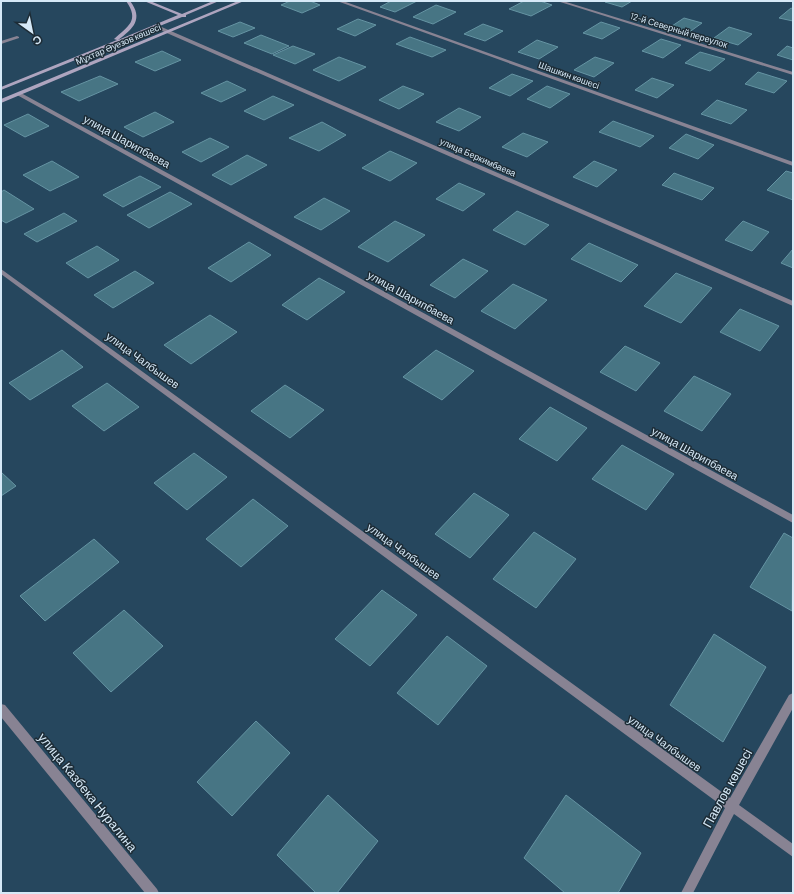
<svg xmlns="http://www.w3.org/2000/svg" width="794" height="894" font-family="Barlow,sans-serif">
	<style>
		.building { fill: #477584; stroke: #6594a3 }
		.lines { fill: none; stroke-linecap: round; stroke-linejoin: round }
		.lane { fill: #888393; fill-rule: evenodd }
		.street { fill: #888393; fill-rule: evenodd }
		.secondary { fill: #aea5bf; fill-rule: evenodd }
		.labels { text-anchor: middle; dominant-baseline: central; stroke-width: 3; stroke-linejoin: round; paint-order: stroke }
		.far-street-label { font-size: 9px; fill: #d6e9f7; stroke: #1d2c36 }
		.street-label { font-size: 11px; fill: #d6e9f7; stroke: #1d2c36 }
		.near-street-label { font-size: 13px; fill: #d6e9f7; stroke: #1d2c36 }
	</style>
	<rect width="100%" height="100%" fill="#26475e"/>
	<!-- building -->
	<path class="building" d="M290,1H310L320,5L302,13L281,5Z
		M391,1H417L395,12L380,7Z
		M524,1H540L552,5L531,16L509,9Z
		M607,1H632L622,7L605,2Z
		M436,5L456,12L433,24L413,17Z
		M791,8L793,9V21L779,18Z
		M684,18L702,23L688,33L669,28Z
		M358,19L376,25L355,36L337,29Z
		M240,22L255,28L233,37L218,31Z
		M601,22L620,28L602,39L583,33Z
		M483,24L503,31L485,41L464,34Z
		M729,27L752,34L738,45L714,38Z
		M261,35L289,46L272,54L244,43Z
		M410,37L446,50L432,57L396,44Z
		M661,39L681,45L663,58L642,51Z
		M537,40L558,47L539,59L518,52Z
		M293,46L315,54L295,64L273,55Z
		M787,46L793,48V60L777,55Z
		M162,51L181,60L155,71L135,62Z
		M700,52L725,59L710,71L685,63Z
		M339,57L366,67L339,81L313,70Z
		M595,57L614,63L594,77L574,70Z
		M758,72L787,81L774,93L745,84Z
		M512,74L533,81L510,96L489,88Z
		M100,76L118,84L79,101L61,92Z
		M652,78L674,85L657,98L635,90Z
		M227,81L246,90L221,102L201,93Z
		M403,86L424,94L399,109L379,100Z
		M547,86L570,94L550,108L527,99Z
		M273,96L294,105L264,120L244,111Z
		M717,100L747,110L731,124L701,114Z
		M459,108L481,117L459,131L436,122Z
		M155,112L174,122L143,137L124,127Z
		M28,114L49,126L25,137L4,125Z
		M613,121L654,136L640,147L599,132Z
		M322,122L346,135L319,151L289,138Z
		M523,133L548,142L527,157L502,147Z
		M686,134L714,145L698,159L669,148Z
		M210,138L229,147L201,162L182,152Z
		M390,151L417,163L390,181L362,168Z
		M247,155L267,165L231,185L212,175Z
		M52,161L79,177L50,191L23,175Z
		M594,161L617,170L597,187L573,177Z
		M786,171L793,173V200L767,190Z
		M674,173L714,188L702,200L662,185Z
		M140,176L161,187L123,207L103,195Z
		M459,183L485,194L463,211L436,199Z
		M4,190L34,209L6,223L1,220V192Z
		M170,192L192,204L149,228L127,215Z
		M324,198L350,211L321,230L294,217Z
		M517,211L549,225L525,245L493,230Z
		M64,213L77,221L37,242L24,234Z
		M395,221L425,235L388,262L358,247Z
		M743,221L769,232L752,251L725,240Z
		M249,242L271,255L231,282L208,268Z
		M589,243L638,265L621,282L571,259Z
		M97,246L119,260L88,278L66,263Z
		M793,249V268L781,263Z
		M463,259L488,271L455,298L430,285Z
		M135,271L154,283L113,308L94,295Z
		M676,273L712,288L681,323L644,306Z
		M319,278L345,292L307,320L282,305Z
		M513,284L547,300L515,329L481,311Z
		M740,309L779,326L760,351L720,332Z
		M210,315L237,332L191,364L164,345Z
		M625,346L660,363L636,391L600,372Z
		M62,350L83,367L30,400L9,383Z
		M436,350L474,371L442,400L403,377Z
		M694,376L731,394L702,431L664,411Z
		M107,383L139,407L104,431L72,406Z
		M285,385L324,410L290,438L251,411Z
		M550,407L587,428L557,461L519,439Z
		M622,445L674,474L646,510L592,479Z
		M194,453L227,477L187,510L154,483Z
		M1,472L16,486L1,496Z
		M474,493L509,515L470,558L435,534Z
		M253,499L288,526L241,567L206,539Z
		M534,532L576,559L536,608L493,579Z
		M784,533L793,538L792,611L750,587Z
		M94,539L119,562L45,621L20,596Z
		M382,590L417,615L370,666L335,639Z
		M124,610L163,646L111,692L73,653Z
		M714,634L766,667L723,742L670,705Z
		M447,636L487,666L438,725L397,693Z
		M256,721L290,753L232,816L197,782Z
		M328,795L378,841L337,893H316L277,855Z
		M566,795L641,853L618,893H565L524,858Z"/>
	<g class="lines">
		<!-- lane -->
		<path class="lane" d="M557,1H563L793,72V75Z
			M17,36L19,37V38L1,44V41Z"/>
		<!-- street -->
		<path class="street" d="M337,1H343L793,162V166Z
			M153,25H157L793,301V306L153,27Z
			M17,93H21L793,515V523L17,95Z
			M1,269L730,798L789,695L793,693V708L739,805L793,844V857L734,814L693,893H681L725,808L1,274Z
			M1,704L5,705L157,889L159,893H145L1,717Z"/>
		<!-- secondary -->
		<path class="secondary" d="M126,1H130C144,19 133,29 118,40L178,15L144,1H150L182,14L213,1H219L186,15V17H182L1,90V87L117,40L114,39C128,26 140,21 126,1Z
			M238,1H244L1,103V99Z"/>
	</g>
	<g class="labels">
		<!-- far-street labels -->
		<g class="far-street-label">
			<text transform="translate(679 30) rotate(17)">12-й Северный переулок</text>
			<text transform="translate(118 44) rotate(-23)">Мұхтар Әуезов көшесі</text>
			<text transform="translate(569 75) rotate(20)">Шашкин көшесі</text>
			<text transform="translate(478 157) rotate(24)">улица Беркимбаева</text>
		</g>
		<!-- street labels -->
		<g class="street-label">
			<text transform="translate(127 141) rotate(29)">улица Шарипбаева</text>
			<text transform="translate(411 297) rotate(29)">улица Шарипбаева</text>
			<text transform="translate(143 360) rotate(36)">улица Чалбышев</text>
			<text transform="translate(695 453) rotate(29)">улица Шарипбаева</text>
			<text transform="translate(404 551) rotate(36)">улица Чалбышев</text>
			<text transform="translate(665 743) rotate(36)">улица Чалбышев</text>
		</g>
		<!-- near-street labels -->
		<g class="near-street-label">
			<text transform="translate(727 788) rotate(-61)">Павлов көшесі</text>
			<text transform="translate(88 792) rotate(51)">улица Казбека Нуралина</text>
		</g>
	</g>
	<!-- border -->
	<rect width="794" height="894" fill="none" stroke="#d6e9f7" stroke-width="4"/>
	<!-- north arrow -->
	<g transform="translate(32 32) rotate(147)" stroke="#1d2c36" stroke-width="3" paint-order="stroke">
	<path d="M0-3L7 15L0 10L-7 15Z" fill="#d6e9f7"/>
	<text y="-6" font-size="11" font-weight="bold" text-anchor="middle" fill="#d6e9f7">С</text>
	</g>
</svg>
